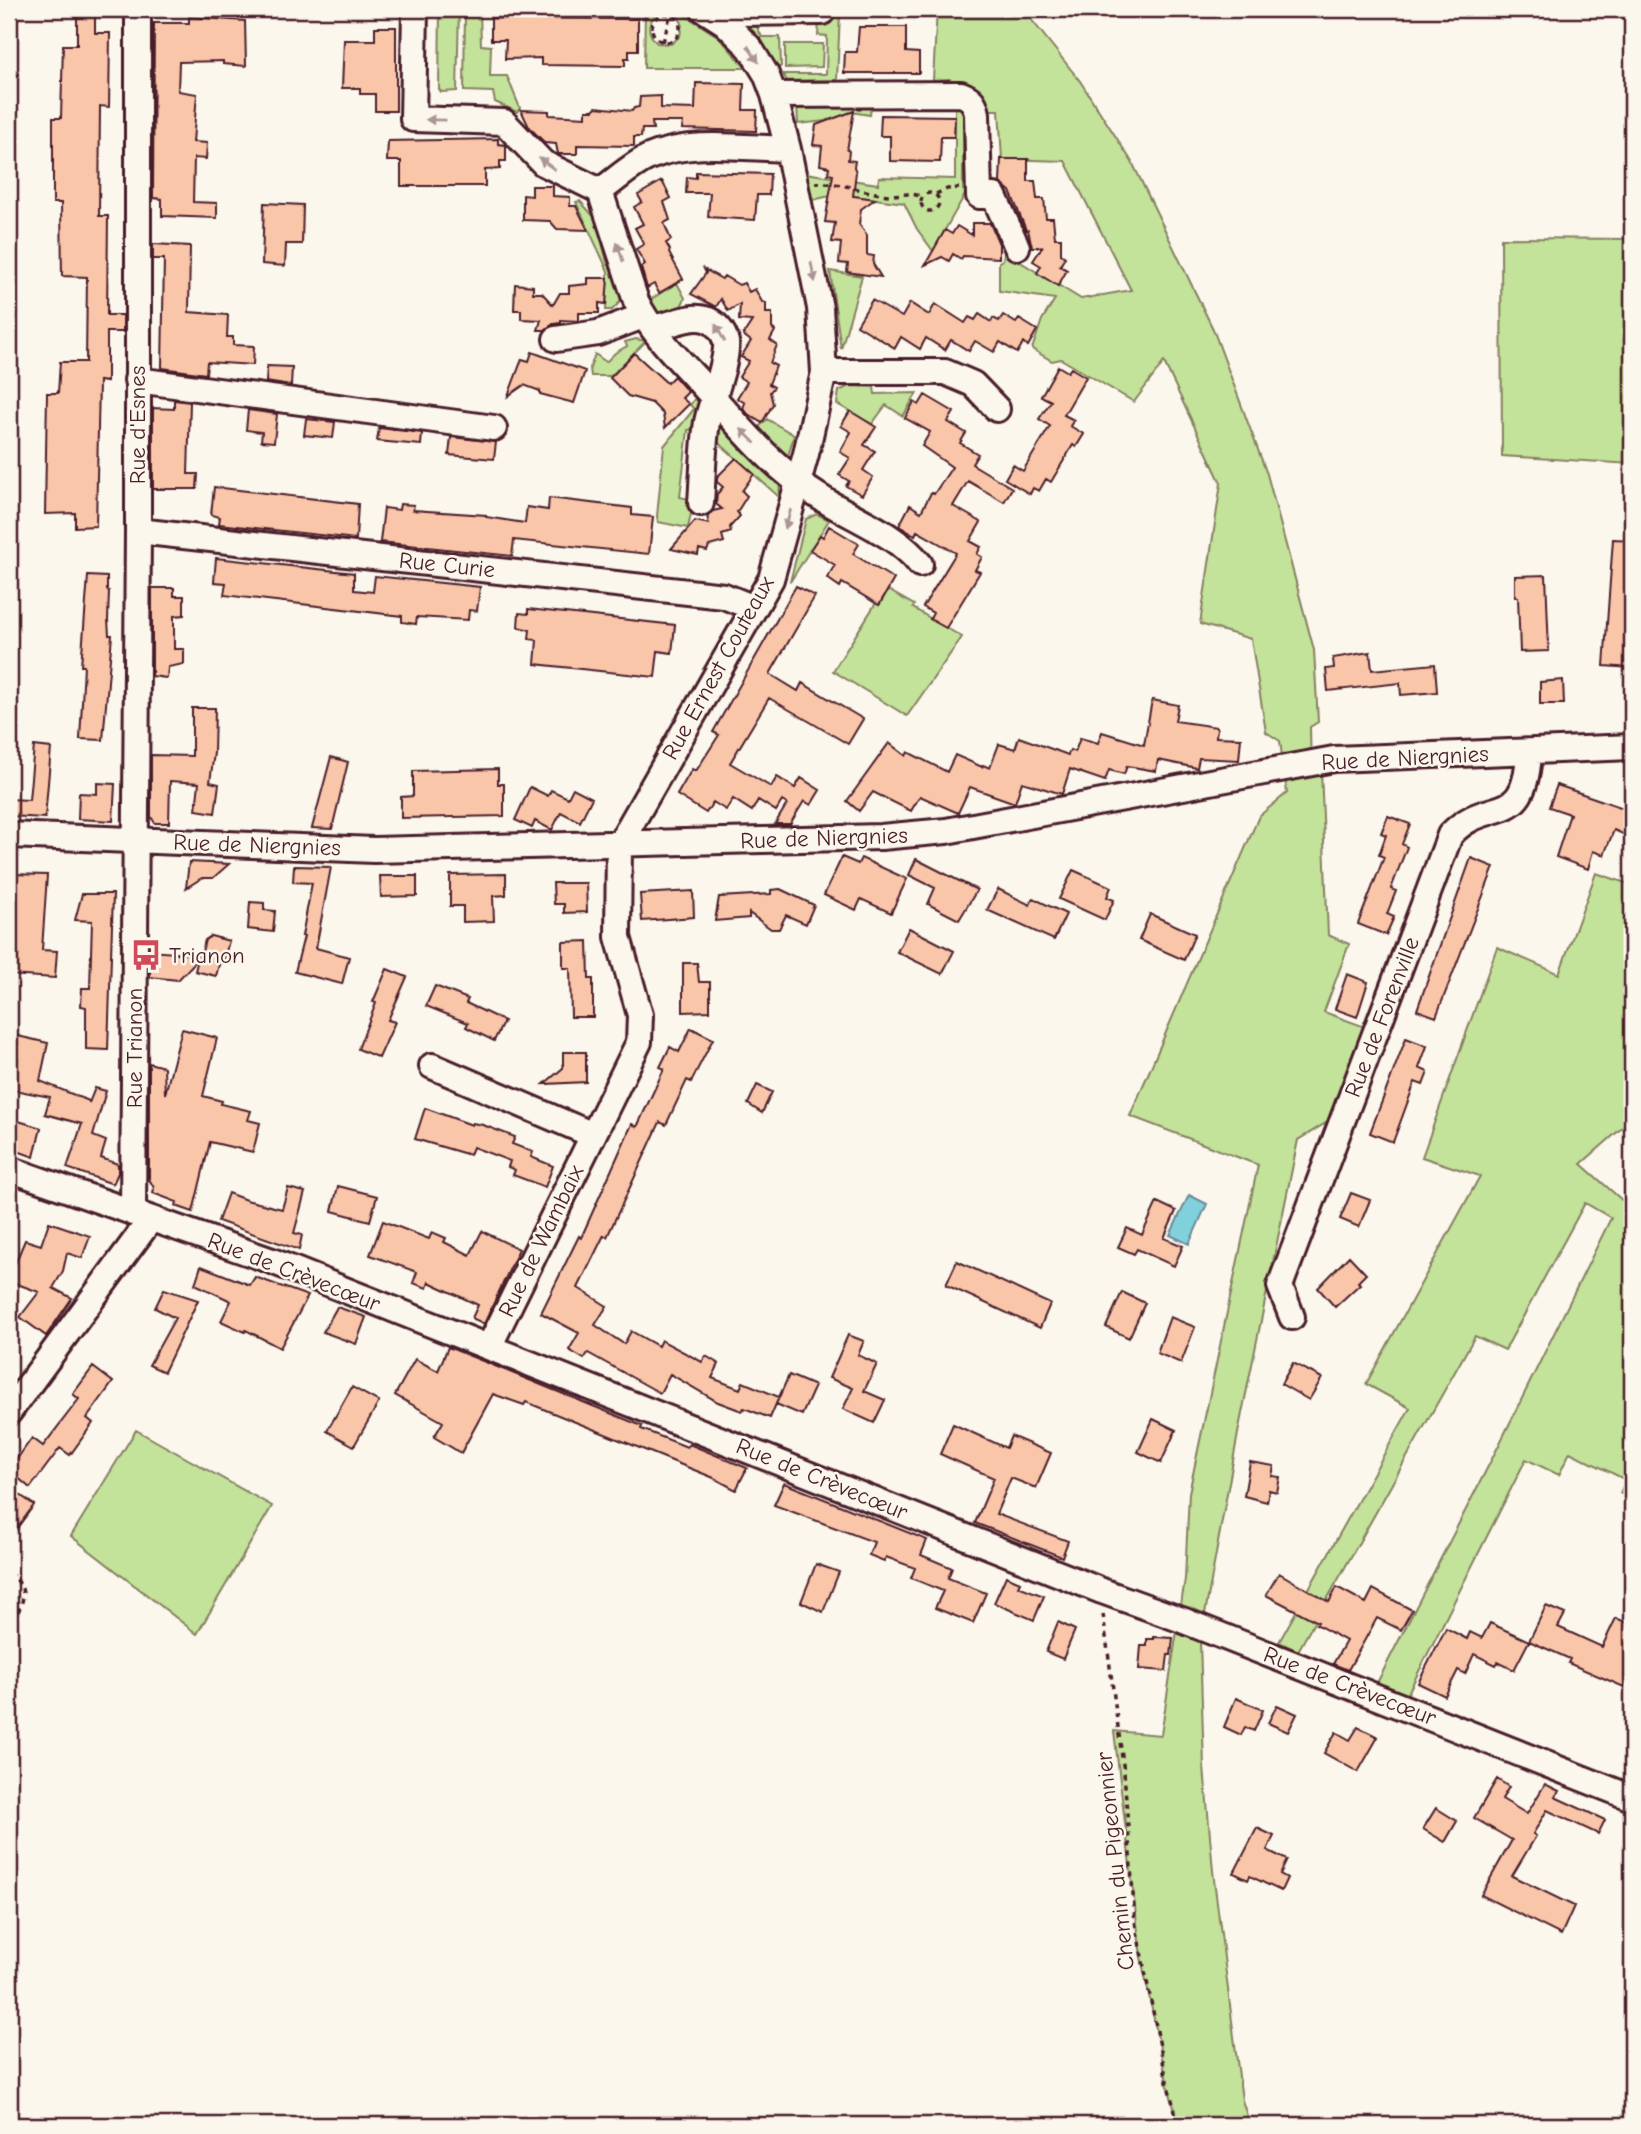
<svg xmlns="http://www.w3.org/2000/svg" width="1641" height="2134" font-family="'Comic Neue',sans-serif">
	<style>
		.green { fill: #c3e29a; stroke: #868062; stroke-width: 2 }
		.water { fill: #81d1dc; stroke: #6b8a95; stroke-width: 2 }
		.building { fill: #fac6aa; stroke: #4a1f2b; stroke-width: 2 }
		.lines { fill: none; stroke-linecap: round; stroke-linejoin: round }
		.minor-casing { stroke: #4a1f2b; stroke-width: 30 }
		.path { stroke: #4a1f2b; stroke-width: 3.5; stroke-dasharray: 5 5; stroke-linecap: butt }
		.minor { stroke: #fbf7ec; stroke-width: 24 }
		.oneway { fill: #ab9695 }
		.labels { text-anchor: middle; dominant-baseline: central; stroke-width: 5; stroke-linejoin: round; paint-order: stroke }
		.street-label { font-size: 23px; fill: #4a1f2b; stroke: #fbf7ec }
		.poi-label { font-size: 23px; fill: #4a1f2b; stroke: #fbf7ec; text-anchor: start }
	</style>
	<rect width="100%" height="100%" fill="#fbf7ec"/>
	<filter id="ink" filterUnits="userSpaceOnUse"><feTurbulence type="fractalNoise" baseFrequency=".0143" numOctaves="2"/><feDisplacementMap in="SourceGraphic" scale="14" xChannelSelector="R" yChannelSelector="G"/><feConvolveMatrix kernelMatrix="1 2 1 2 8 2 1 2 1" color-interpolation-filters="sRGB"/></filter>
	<g filter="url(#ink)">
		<!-- green -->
		<path class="green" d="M440,9H459L457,91L441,92L439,89Z
			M465,9H480L481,45L491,46L490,76H507L520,108L517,112L495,102L493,92L464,91Z
			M645,9L664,11C648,17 644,31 657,43L671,44L680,36L682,23L677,15L678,11L719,37L746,68H644Z
			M831,9H839L840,13L837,80L787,81L783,74H826L827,36L818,35L819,21Z
			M937,9H1023L1080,81L1132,162L1213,329L1267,474L1314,650L1318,722L1310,727L1311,773L1321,770L1328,935L1349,944L1324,1012L1368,1028L1334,1118L1298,1140L1239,1428L1200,1641L1204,1767L1213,1871L1242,2100L1250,2125H1179L1168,2086L1141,1957L1114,1731L1161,1735L1185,1579L1189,1493L1258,1165L1130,1116L1259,816L1287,793L1280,741L1266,732L1251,639L1200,624L1221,483L1164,362L1134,402L1061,359L1052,361L1032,349L1042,320L1055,299L999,291V262L1003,260L1004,252L1081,299L1131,290L1065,161L1002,159L999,110H986L970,85L949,79L933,80Z
			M750,22L755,23L762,37H780L781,66L775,71L746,29Z
			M785,44H823L822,67L785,68Z
			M797,104L871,106L870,115L851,112L826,121L798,124Z
			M955,106L961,107L963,113V190L967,191L933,251L917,229L904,203L839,194L812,200L805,173L878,184L879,177L955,179Z
			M580,201L596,219L607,262L615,275L622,295L620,302L612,310H606L608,271L576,202Z
			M1632,233V464L1502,456L1501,238L1630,239Z
			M830,271L862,276L841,349Z
			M677,283L685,298L680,309L660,314L655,312L648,301Z
			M636,339L646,341L611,376H591L590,368L595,354L606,362L615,353L627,346L625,342Z
			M849,386L874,387L875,394L917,393L903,416L886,405L872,424L837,404L839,391Z
			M699,393L697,429L688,430L680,497L694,500L688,528L658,522L657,516L664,446L694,409L690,405Z
			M718,419L780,482L779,497L718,442L713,436Z
			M767,419L794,435L788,456L756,430Z
			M817,514L829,520L790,582L806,519Z
			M888,590L914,605L913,608L962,637L907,716L833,671L876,603L880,604Z
			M1596,873L1632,885V1119L1581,1164L1632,1209V1500L1620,1493L1626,1480L1570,1452L1559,1475L1526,1459L1407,1695L1377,1683L1499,1445L1611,1218L1585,1203L1505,1350L1475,1336L1298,1651L1279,1642L1410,1408L1366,1384L1480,1176L1422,1157L1497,947L1559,974Z
			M136,1430L272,1506L197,1634L71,1536Z"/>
		<!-- water -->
		<path class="water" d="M1189,1195L1207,1204L1189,1244L1170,1235Z"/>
		<!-- building -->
		<path class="building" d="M77,14H95V33H110L109,107L100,106L99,216H108L107,315H123V332H107V382L99,381L96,526L75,527V513L45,514L47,393H58L60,362H86L87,277L62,276L61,203H53V118H61L63,45H77Z
			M189,17L245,21L246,66L223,64V61L179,62L178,91L197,94L193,142L207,143L206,159L194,158L193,202L217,203V218L162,216V199L153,198L154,23H189Z
			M491,18L638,19V50H629V58H625V66L541,65V58L505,59L506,40H491Z
			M375,27H396V111H375V94H360V88H342L344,40H375Z
			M859,27H906V52L919,53V73H844L845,52H857Z
			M696,83L744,84L743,110H757L756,131L682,129L683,122H652L653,129H642L641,137H634V146L577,145V154H558L556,144L545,143L529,127L521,110L549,111V115L586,117V110H593L596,107L632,111L634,108L639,107L640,97L661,96V108L695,109Z
			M854,111L847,150L849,151L848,160L855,161L854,167L856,172L853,196L875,199L861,209L859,224L867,235V255L874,256L873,264L881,277L847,272L848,264L839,263L841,243L832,242L835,223L825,222L833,175L828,174L829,167L820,165L822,146L813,145L816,125Z
			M881,115L955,116L954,137H941L940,162L890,161V136H880Z
			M498,139V144L506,145V161H500V169L485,170V186H401V161H387L388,141Z
			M1001,159H1028V181H1035L1037,199H1044L1046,218H1053L1055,238H1061V254L1065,257L1060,266L1067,270L1058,286L1037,273L1041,266L1033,261L1042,247H1032L1028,230H1026L1010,191L1000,183Z
			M696,172L770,174L769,195H757L755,220L708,217L710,193H686L687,177L696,178Z
			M662,181L671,198L664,202L670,220L664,223L671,240L666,243L670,250L669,253L683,279L659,293L654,284L647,288L641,267L645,264L636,249L644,244L635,228L643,224L634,207L642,202L638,195Z
			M532,186H553V196L570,197V206H576L588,230L557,229L550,221L523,220V195L532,196Z
			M264,203L303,205L302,244H286L285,266L262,264Z
			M972,223H990L999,244V258L963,256L961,259L953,254L949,261L942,257L925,265L945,230L952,234L957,226L972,235Z
			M153,244L190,246L189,312L228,315L227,337H233V345L254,346L253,365L207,362L206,374L162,368L164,259H153Z
			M704,269L722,279L724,276L739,285L744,283L749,292L755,289L762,302L766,303V313H772V328L775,331L770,340L777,345L770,363L776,366L769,384L774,387L770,392L773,404L762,423L748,414L743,408L745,403L737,398L747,382L739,377L749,361L741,357L751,341L743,335L752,321L739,320L740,304L728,311L721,299L716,307L691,294L706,273Z
			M588,278H608L606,304L599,303V313H579V321L561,320V323L553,324L545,330H538L541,320L521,319V310H514L515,284L533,286V293H542L553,305L560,293H569V286L588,284Z
			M872,300L902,317L910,303L929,315L935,304L965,323L969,317L975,320L979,314L991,322L993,318L999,321L1003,315L1016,323L1019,319L1037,330L1028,346L1023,343L1017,353L1000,342L994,352L975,341L969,351L951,340L945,350L926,338L920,349L901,337L895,348L857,325Z
			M532,352L585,371L574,403L540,394V391L524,385L508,396L522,359L529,361Z
			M634,353L667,383L674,376L688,392L682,398L689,404L665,428L663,414L652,403L628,396L610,378Z
			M267,366L292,367L291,386L266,382Z
			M1058,366L1068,372L1071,368L1086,377L1064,415L1074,420L1070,426L1084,434L1076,447L1073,445L1051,482L1046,479L1039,491L1033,488L1030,494L1005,479L1013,465L1023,471L1050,426L1039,419L1051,401L1041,396Z
			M925,395L954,412L948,422L966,433L960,443L978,454L972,464L1012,488L1004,502L968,481L953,506L981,522L970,541L981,547L977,554L982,557L975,570L980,572L946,628L930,619L933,613L923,607L956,553L917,531L915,535L899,526L910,505L921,512L931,493L934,494L952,467L922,446L930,432L905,418L914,402L919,405Z
			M174,400L190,402L188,474H198L197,489H153V408L174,409Z
			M248,410L277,414L274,442L261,441L262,432L246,430Z
			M850,411L876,427L864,445L875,451L863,470L873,477L862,495L846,486L849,481L839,475L850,458L840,452L851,432L841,426Z
			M306,419L335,422L333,438L304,435Z
			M379,428L422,433L421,445L377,441Z
			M451,437L496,442L494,459L449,455Z
			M736,458L754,474L742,491L747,496L737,512L740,516L730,527L731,532L722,535L724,542L709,546L707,551L699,549L698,555L671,549L695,521L709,524L707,516L713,511L722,509L716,504L717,494L723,487L717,482V477Z
			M214,487L358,504L356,539L219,524L220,517L211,515Z
			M549,498L632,508V515L653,517L649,554L514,540L512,556L380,542L384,508L399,510L400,504L414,505L413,510L486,515V517L525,523L527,507L548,510Z
			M829,526L859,544L853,554L894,579L879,605L842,583L840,587L827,578L835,565L810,550L820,535L823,537Z
			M1613,539L1632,540V668L1604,666Z
			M216,558L354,573V590L373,592L375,576L480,587L477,611L469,610L468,620L417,617L416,624L402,622V616L224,595L226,583L214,582Z
			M1546,575L1549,651L1520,652L1518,597H1515V576Z
			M88,576L107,577V590L109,591L108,620L109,635H112L103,740L80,739L84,666H81Z
			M796,586L815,596L770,674L798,691L802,683L863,719L848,744L769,698L730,763L771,787L777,777L795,788L801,778L820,790L811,805L804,801L790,824H775L787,804L782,801L776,811L758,800L752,811L733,799L726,810L713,802L706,813L677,795L692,769L696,771L719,735L713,732Z
			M152,588H174V596H184V615L174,616V649H184V664L168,667L167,678L152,676Z
			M528,609L675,625L672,653L658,651L655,677L535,664L537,640L529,639L530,630L518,627L519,613L528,614Z
			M1370,652L1372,670L1435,664L1437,692L1401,695L1400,683L1328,691L1326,669L1334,668L1333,658Z
			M1563,680L1564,704H1540V682Z
			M1152,700L1178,705L1175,721L1217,727L1216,737L1241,738L1239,760L1199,758L1197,768L1158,760L1156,771L1127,766L1124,774L1109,770L1105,781L1070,769L1062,794L1022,782L1015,803L970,787L958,813L920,796L911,811L873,792L859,811L847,801L889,743L906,756L908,752L947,772L955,755L982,767L983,765L990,768L999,744L1015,749L1019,737L1068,755L1070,750L1075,752L1080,738L1098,743L1102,732L1144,745Z
			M192,708H215L214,753L210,782L219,784L215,813L196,810L199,783L170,781L169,823H155L151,817V755L192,756Z
			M34,746L51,748L45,818L9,816V799L29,800Z
			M331,757L348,762L332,829L312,828Z
			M498,769V784H504V816L401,818V797L413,796V771Z
			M97,783L115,784L113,821L78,819L79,793L97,794Z
			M1557,785L1632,811V838L1614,830L1604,855L1593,851L1588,869L1556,857L1570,814L1549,807Z
			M530,787L548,796L551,790L568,798L573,788L592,798L580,822L561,812L552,830L535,821L532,828L515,820Z
			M1388,816L1410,824L1402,844L1407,847L1391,889L1396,891L1387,914L1394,917L1386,935L1358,924L1384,857L1379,855L1386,835L1381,833Z
			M842,857L858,864L861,858L907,879L891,913L861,899L856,910L824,895Z
			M1471,858L1494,867L1436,1017L1417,1010Z
			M916,859L977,890L959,920L928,904L935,888L909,875Z
			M189,862L229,864L213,878H202L186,888Z
			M294,866L331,867L316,948L349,957L342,984L295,972L304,936H302L312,883L293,882Z
			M1073,870L1111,887L1107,897L1114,900L1105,920L1059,899Z
			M9,874L47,875L42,950L57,951L55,978L9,975Z
			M506,874V895L493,896L494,921L463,922V906H450V875Z
			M380,876H417V896L381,897Z
			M553,883H586L587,912L564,913V904H554Z
			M780,889L814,905L806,924L786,915L779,929H771L749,913V918L715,921L719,897L771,894V890Z
			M998,889L1030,905L1033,898L1066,914L1054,940L987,910Z
			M693,891L694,917L642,921L640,894Z
			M82,894H113L108,1050L86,1049V1007L81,1006L82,988H90L92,921L75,920Z
			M250,902L264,903V910L275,911L273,932L248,929Z
			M1150,914L1195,934L1184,960L1139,940Z
			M909,928L954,951L942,974L897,952Z
			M211,936L229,941L223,962L220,961L216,976L195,971L198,959L178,980L150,977V951L201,955L205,940Z
			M588,941L589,979H593V1017H571L570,968H563V942Z
			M683,963H697L699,982H710V1011L683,1012Z
			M387,969L407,977L388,1020L395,1022L379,1058L358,1049L376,1003L373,1002Z
			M1347,974L1368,982L1357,1017L1335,1009Z
			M435,986L468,999L466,1003L504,1021L494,1041L466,1027L468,1023L426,1006Z
			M691,1028L713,1039L691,1082L687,1080L666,1125L660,1122L607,1237L604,1235L578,1288L607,1306L595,1325L624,1344L631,1331L658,1346L661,1340L702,1362L706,1356L719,1364L712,1378L740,1389L743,1382L779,1397L770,1418L744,1408L742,1411L718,1402L670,1374L660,1393L588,1353L584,1359L569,1350L579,1333L541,1313L579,1236L581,1238L632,1124L637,1127L664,1069L660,1067L670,1047L679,1052Z
			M182,1029L217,1038L203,1096L222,1101L221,1104L251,1111L248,1120L260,1123L253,1152L210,1142L193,1212L176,1206L177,1202L153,1193L154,1188L149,1179V1063L164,1067L165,1094Z
			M9,1034L48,1043L40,1081L89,1101V1103L95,1088L106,1091L93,1136L106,1141L101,1158L118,1164V1173L113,1184L67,1168L82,1124L45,1114L50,1097L9,1089Z
			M1406,1038L1427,1046L1419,1068L1428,1072L1423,1085L1415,1082L1393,1142L1370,1133Z
			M563,1052H586V1082L544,1084L563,1068Z
			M757,1085L772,1092L762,1113L748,1104Z
			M425,1108L472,1125V1123L483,1125L515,1137L512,1144L533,1152L531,1157L553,1166L545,1187L513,1175L515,1170L508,1167L510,1161L473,1147L470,1155L415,1139Z
			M9,1118L41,1128L34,1157L9,1148Z
			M338,1186L377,1196L370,1221L332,1211Z
			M288,1188L305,1192L294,1233L302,1235L299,1250L218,1221L228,1193L246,1200L282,1209Z
			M1351,1193L1370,1200L1359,1227L1340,1219Z
			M1157,1202L1176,1211L1164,1238L1183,1246L1174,1266L1137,1249L1134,1254L1118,1247L1127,1228L1142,1235Z
			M383,1221L429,1239L432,1232L446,1238L444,1242L470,1255L482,1231L519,1249L484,1324L472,1318L478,1305L429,1282L427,1288L413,1283L417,1272L370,1255Z
			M49,1222L90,1236L82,1258L67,1253L63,1271L53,1288L72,1298L46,1336L20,1317L39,1292L9,1281V1278L25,1240L41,1245Z
			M1349,1256L1366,1274L1358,1282L1360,1284L1335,1307L1318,1288Z
			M957,1261L1050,1304L1040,1328L946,1285Z
			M201,1266L250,1285L255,1277L308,1296L280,1348L246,1330L245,1332L221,1321L231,1301L195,1284Z
			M164,1289L198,1300L164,1372L149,1365L175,1318L155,1308Z
			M1122,1292L1145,1303L1129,1338L1106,1327Z
			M337,1307L366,1317L356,1344L323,1332Z
			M1170,1317L1195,1327L1181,1363L1157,1353Z
			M848,1335L864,1341L858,1355L877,1364L864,1391L885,1400L874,1423L843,1409L853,1388L829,1378Z
			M448,1347L642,1426L641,1429L687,1447L689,1444L747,1468L736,1490L714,1478L526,1402L524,1405L493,1394L461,1453L434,1437L443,1422L395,1395L415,1359L438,1371Z
			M1293,1363L1322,1378L1309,1400L1281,1384Z
			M93,1367L113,1382L87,1418L93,1423L70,1455L60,1448L30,1488L9,1470L32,1438L43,1446L79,1399L73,1394Z
			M789,1375L815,1386L802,1415L776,1404Z
			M352,1387L379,1402L354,1446L327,1431Z
			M1153,1419L1176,1430L1161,1463L1138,1452Z
			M953,1424L1006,1448L1011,1436L1051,1453L1036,1488L1011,1478L996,1514L1068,1541L1062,1557L975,1523L994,1478L940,1454Z
			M1250,1462L1274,1466L1272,1476L1280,1477L1277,1492L1269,1490L1267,1502L1244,1496Z
			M784,1483L927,1540L921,1555L952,1568L948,1578L986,1593L973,1623L935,1608L943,1591L911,1578L915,1568L886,1557L884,1561L869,1555L874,1542L774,1505Z
			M9,1487L34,1505L9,1539Z
			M816,1564L839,1572L823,1612L801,1602Z
			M1279,1573L1329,1602L1337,1587L1366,1603L1373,1589L1412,1610L1401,1630L1377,1618L1348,1670L1333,1664L1346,1641L1316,1624L1318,1622L1266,1595Z
			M1006,1576L1020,1582L1018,1586L1044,1596L1034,1620L994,1603Z
			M1546,1606L1565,1614L1558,1627L1602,1647L1616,1618L1632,1625V1668L1624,1687L1568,1663L1570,1659L1529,1641Z
			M1058,1622L1075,1630L1063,1659L1046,1652Z
			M1490,1623L1529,1641L1514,1670L1498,1662L1496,1665L1474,1654L1465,1674L1458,1670L1445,1696L1418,1683L1446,1628L1467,1639L1470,1632L1482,1638Z
			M1154,1637L1173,1638L1171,1655H1168L1166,1671L1139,1669L1141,1646H1147V1639H1154Z
			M1236,1698L1263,1710L1254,1731L1245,1727L1241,1735L1224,1727Z
			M1277,1705L1297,1714L1288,1732L1268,1723Z
			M1358,1727L1378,1737L1358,1772L1324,1753L1336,1732L1350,1740Z
			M1497,1779L1509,1787L1502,1799L1527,1814L1545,1784L1559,1791L1555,1797L1605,1820L1598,1834L1547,1810L1533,1834L1536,1836L1512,1876L1574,1906L1561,1935L1481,1895L1512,1840L1474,1818Z
			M1436,1808L1457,1821L1445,1842L1423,1829Z
			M1257,1828L1274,1836L1267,1850L1287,1860L1280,1874L1287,1878L1281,1891L1250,1876L1248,1880L1234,1873Z"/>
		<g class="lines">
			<defs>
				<path id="minor" d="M415,9L413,119L504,122L543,163L600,191L636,301C654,338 686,366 713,397C745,433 776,470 818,496C851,518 896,533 920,564
					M725,23L737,13L822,12
					M774,95L961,94C972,98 975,103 977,114L979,196H994L1017,247
					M600,191C616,180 631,165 649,157C691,139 743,148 788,149
					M652,327C669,327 688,314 705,319C715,321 724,332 726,342C728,362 711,401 707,422C703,448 703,476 701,503
					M556,339L598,333L643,316
					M824,372H945L973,384L997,409
					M137,380L494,428
					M138,531L724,596L754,608
					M9,835L374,850L881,837L946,831L1334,759L1632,747
					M432,1066L593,1135
					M9,1169L272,1261L1102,1591L1182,1620L1632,1798
					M133,1213L138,531V9
					M1292,1317L1280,1286L1450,835C1489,793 1525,832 1529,752
					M489,1347L639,1042L640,1015L618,937L619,845L771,579L806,454L824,372L820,308L788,149L774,95L766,74L750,48L725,23L703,9
					M9,1412L151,1219"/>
			</defs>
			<!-- minor casing -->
			<use href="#minor" class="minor-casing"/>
			<!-- path -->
			<path class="path" d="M652 28a14 14 0 1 1 28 0a14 14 0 1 1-28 0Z
				M663,42L672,9
				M815,183C841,181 863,193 889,195C901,195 911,192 923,197
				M921 202a9 9 0 1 1 18 0a9 9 0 1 1-18 0Z
				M936,194L947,189L959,188
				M9,1573C34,1592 20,1606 9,1630
				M1103,1614L1124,1772L1135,1922L1168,2086L1179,2125"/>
			<!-- minor -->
			<use href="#minor" class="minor"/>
		</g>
		<!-- one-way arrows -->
		<defs><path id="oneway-solid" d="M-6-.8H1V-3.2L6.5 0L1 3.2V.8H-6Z" transform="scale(1.75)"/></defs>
		<g class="oneway">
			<use href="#oneway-solid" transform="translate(753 54) rotate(56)"/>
			<use href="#oneway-solid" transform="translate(436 120) rotate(-179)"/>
			<use href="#oneway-solid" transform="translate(547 164) rotate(-144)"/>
			<use href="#oneway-solid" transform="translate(620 252) rotate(-108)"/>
			<use href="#oneway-solid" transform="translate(813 272) rotate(78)"/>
			<use href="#oneway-solid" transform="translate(720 333) rotate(-119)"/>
			<use href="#oneway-solid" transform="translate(748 436) rotate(-135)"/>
			<use href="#oneway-solid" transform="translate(788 519) rotate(106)"/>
		</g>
	</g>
	<!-- icons -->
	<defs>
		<symbol id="bus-bare" viewBox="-9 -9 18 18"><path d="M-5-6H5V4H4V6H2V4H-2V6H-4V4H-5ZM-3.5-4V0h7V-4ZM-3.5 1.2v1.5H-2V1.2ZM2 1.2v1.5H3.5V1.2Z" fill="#d1495b" stroke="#fbf7ec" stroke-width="2.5" paint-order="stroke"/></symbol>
	</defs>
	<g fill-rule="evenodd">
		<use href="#bus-bare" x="124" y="933" width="44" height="44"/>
	</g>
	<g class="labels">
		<!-- street labels -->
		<g class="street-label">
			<text transform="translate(137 425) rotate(-90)">Rue d'Esnes</text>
			<text transform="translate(447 565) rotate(6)">Rue Curie</text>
			<text transform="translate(718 668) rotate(-61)">Rue Ernest Couteaux</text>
			<text transform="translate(1405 758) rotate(-3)">Rue de Niergnies</text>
			<text transform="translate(824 838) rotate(-2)">Rue de Niergnies</text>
			<text transform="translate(257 845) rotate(2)">Rue de Niergnies</text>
			<text transform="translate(1382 1017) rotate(-69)">Rue de Forenville</text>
			<text transform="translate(134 1048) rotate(-90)">Rue Trianon</text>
			<text transform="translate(541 1241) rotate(-64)">Rue de Wambaix</text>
			<text transform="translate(294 1272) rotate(21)">Rue de Crèvecœur</text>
			<text transform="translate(822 1479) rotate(22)">Rue de Crèvecœur</text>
			<text transform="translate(1350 1686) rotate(21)">Rue de Crèvecœur</text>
			<text transform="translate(1115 1861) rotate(-96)">Chemin du Pigeonnier</text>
		</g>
		<!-- poi labels -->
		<g class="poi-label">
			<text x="169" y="955">Trianon</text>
		</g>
	</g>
	<!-- margin -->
	<rect width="1641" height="2134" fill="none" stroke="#fbf7ec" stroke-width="35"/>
	<rect x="18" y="18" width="1606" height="2099" fill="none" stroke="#4a1f2b" stroke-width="2.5" filter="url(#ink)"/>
</svg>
